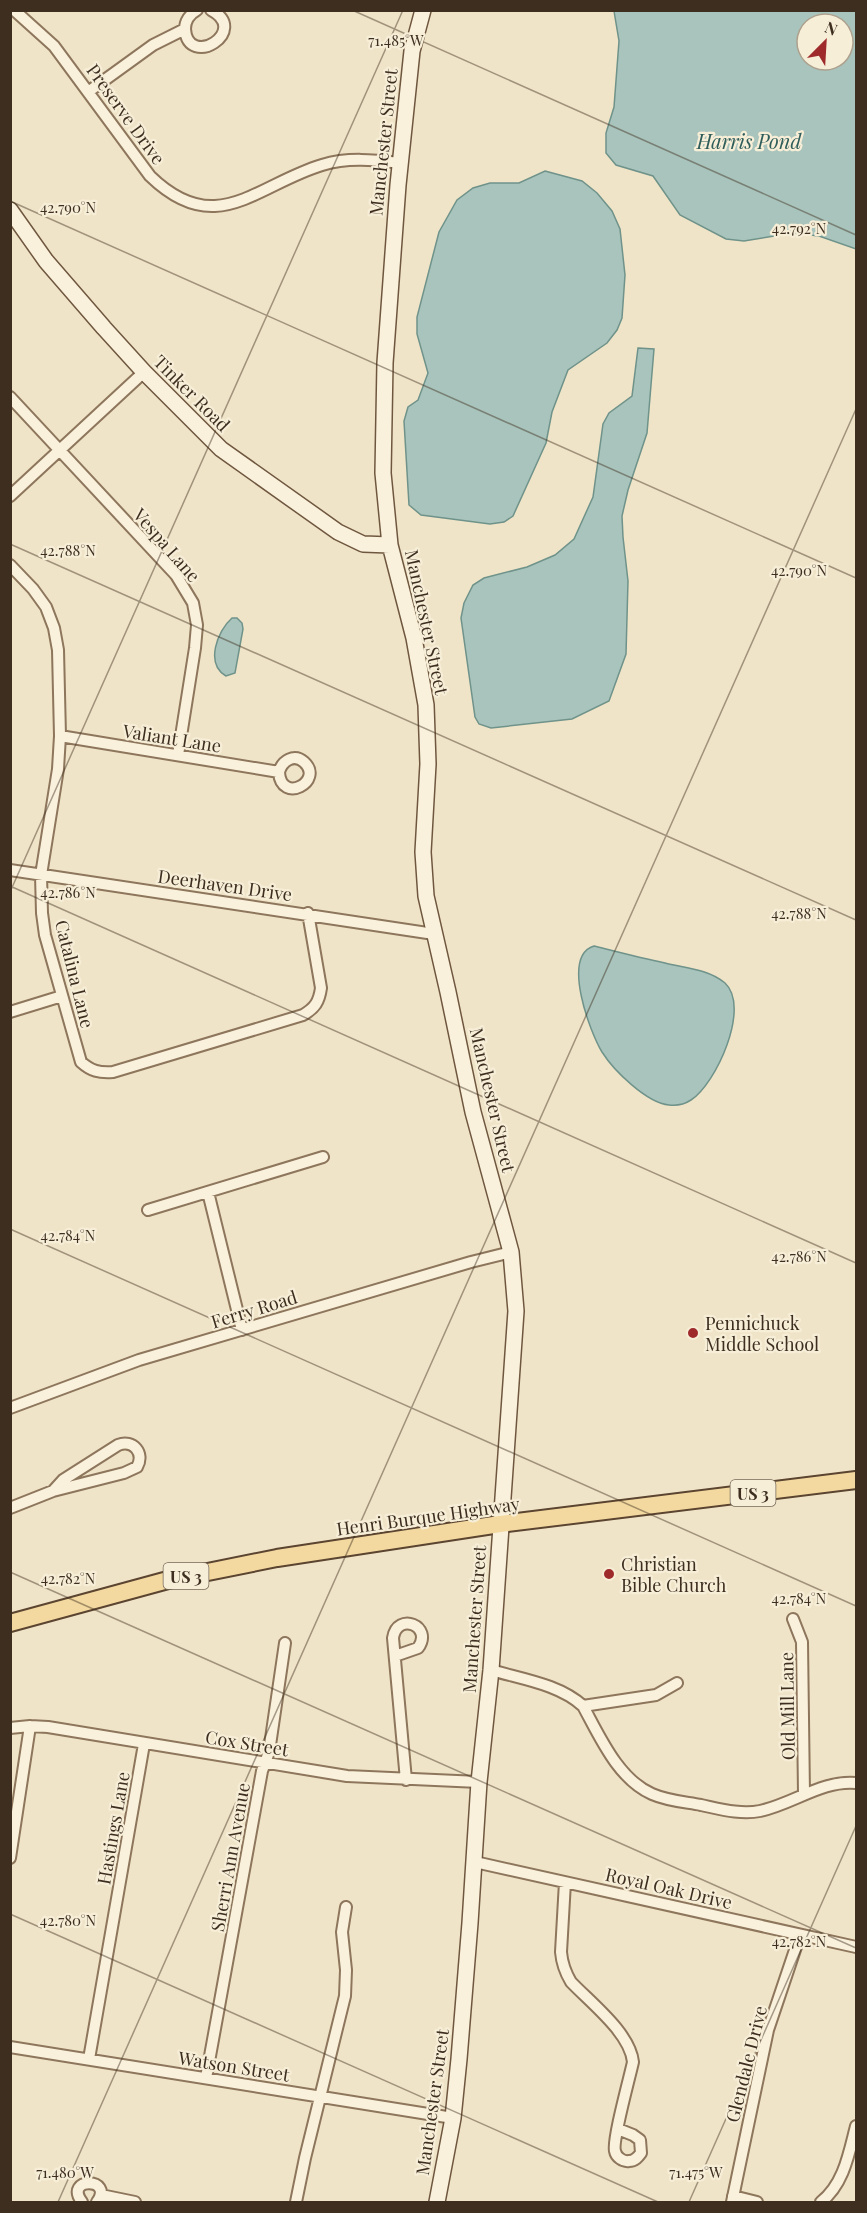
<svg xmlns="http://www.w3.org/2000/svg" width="867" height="2213" font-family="'Playfair Display',serif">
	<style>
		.water { fill: #a9c4bc; stroke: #6f938a; stroke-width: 1.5; fill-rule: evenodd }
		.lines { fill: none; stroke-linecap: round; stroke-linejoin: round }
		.street-casing { stroke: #8d765c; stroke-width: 14 }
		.secondary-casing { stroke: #6f573f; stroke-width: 18 }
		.primary-casing { stroke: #5b4430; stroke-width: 20 }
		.street { stroke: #faf1dc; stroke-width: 10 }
		.secondary { stroke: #faf1dc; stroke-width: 15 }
		.primary { stroke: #f3d9a0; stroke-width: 16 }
		.ticks { fill: none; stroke: #3d2e20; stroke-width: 1.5; stroke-opacity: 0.45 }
		.poi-dot { fill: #9e2a2b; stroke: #f7eed8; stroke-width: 2 }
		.labels { text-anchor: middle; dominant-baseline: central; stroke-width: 4.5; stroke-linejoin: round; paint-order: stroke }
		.shield { fill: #f7eed8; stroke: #756857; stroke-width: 1.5 }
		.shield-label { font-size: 16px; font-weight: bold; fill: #3d2e20 }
		.street-label { font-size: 18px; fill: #3d2e20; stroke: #f7eed8 }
		.poi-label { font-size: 18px; fill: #3d2e20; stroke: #f7eed8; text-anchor: start }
		.water-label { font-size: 20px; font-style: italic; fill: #2f5d5a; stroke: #f7eed8 }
		.ticks-label { font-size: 15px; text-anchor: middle; fill: #3d2e20; stroke: #f7eed8; stroke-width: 4.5; stroke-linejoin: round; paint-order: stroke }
	</style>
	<rect width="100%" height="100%" fill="#f0e4c8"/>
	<!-- water -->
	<path class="water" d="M614,11H856V249L819,236L793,233L744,241L726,239L680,215L653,176L616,165L606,153V133L614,107L619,41ZM807,24H843V60H807Z
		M545,171L582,181L597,193L612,211L620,229L625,275L622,318L617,330L607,343L568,370L552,412L546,443L513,516L504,522L490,524L421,515L409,505L404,421L408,407L418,400L428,373L417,334V317L439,232L457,200L473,188L490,183H519Z
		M638,348L654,349L647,433L628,490L622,516L623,537L628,581L626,654L609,701L572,719L491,728L479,724L475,717L461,618L464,603L473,585L484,578L527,567L555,555L574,539L593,497L603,424L609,413L632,396Z
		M232,618H237L242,623L243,629L235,673L226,676C205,664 217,631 232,618Z
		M594,946C618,952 641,958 665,963C685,968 708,969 725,983C751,1007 716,1084 691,1100C685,1104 677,1106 669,1105C647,1103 614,1071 602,1052C590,1032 561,956 594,946Z"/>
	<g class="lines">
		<defs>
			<path id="street" d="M14,10L54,46L150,176C216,240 256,185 322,165C348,157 374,160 400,163
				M197,10C190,14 185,21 185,29C188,70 251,31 211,10
				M88,92L153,45L185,29
				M10,397L176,575L193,603L197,625L195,648L178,755
				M10,496L144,372
				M10,565L33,589L46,607L54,628L58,650L60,736L58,769L41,875L42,913L45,935L81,1062C91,1071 99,1073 113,1072L303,1015C315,1008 319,1002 321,988L308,913
				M60,736L279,772C282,761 294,753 304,762C325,781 281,805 279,772
				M10,870L434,934
				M10,1012L62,996
				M208,1192L242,1330
				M148,1210L323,1157
				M10,1408L139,1360L471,1262L511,1252
				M10,1508L53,1491L124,1473L137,1467C145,1453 133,1439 118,1445L63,1480L53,1491
				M793,1619L802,1642L804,1794
				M395,1656L418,1648C434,1626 397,1611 393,1638L406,1780
				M491,1670C521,1679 559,1684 583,1706C600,1737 618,1779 652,1794C668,1801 685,1802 701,1805C720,1809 741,1815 760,1811C793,1804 822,1780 856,1783
				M583,1706L656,1695L677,1683
				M10,1728L30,1726L48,1727L347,1776L479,1782
				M10,1858L30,1726
				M475,1862L856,1947
				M565,1882L561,1952C562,1964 565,1972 571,1982C591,2003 630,2033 633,2062C630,2076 612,2141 615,2151C616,2157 623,2162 629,2161C635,2161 638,2157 641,2153L640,2140L633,2135L618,2129
				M10,2047L453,2118
				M89,2059L144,1744
				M206,2078L262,1771L269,1752L285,1643
				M101,2195L135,2202
				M733,2196L757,2202
				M82,2202C63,2177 115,2177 97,2202
				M296,2202L305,2158L345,1996L346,1970L342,1932L346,1907
				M732,2202L768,2030L800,1935
				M821,2202C844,2184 849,2153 856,2126"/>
			<path id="secondary" d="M423,10L412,51L398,185L385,363L383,473L390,545L414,638L426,705L428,764L423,852L426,896L448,992L473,1112L511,1252L516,1311L491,1670L479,1782L470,1923L459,2059L453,2118L437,2202
				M10,210L46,261L104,328L144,372L221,449L338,532L363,544L390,545"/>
			<path id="primary" d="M10,1623L168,1580L277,1558L500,1524L856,1480"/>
		</defs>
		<!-- street casing -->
		<use href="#street" class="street-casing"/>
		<!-- secondary casing -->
		<use href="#secondary" class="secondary-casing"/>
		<!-- primary casing -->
		<use href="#primary" class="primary-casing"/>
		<!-- street -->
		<use href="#street" class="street"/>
		<!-- secondary -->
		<use href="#secondary" class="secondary"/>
		<!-- primary -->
		<use href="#primary" class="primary"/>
	</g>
	<!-- ticks -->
	<path class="ticks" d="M352,10L856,235M10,201L856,578M10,544L856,920M10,886L856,1263M10,892L403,10M10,1229L856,1606M10,1572L856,1948M10,1914L658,2202M58,2202L856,409M689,2202L856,1826"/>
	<!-- markers -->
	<g class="poi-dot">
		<circle cx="693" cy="1333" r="6"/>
		<circle cx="609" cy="1574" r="6"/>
	</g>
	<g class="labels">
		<!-- shield labels -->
		<g class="shield">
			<rect x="730.5" y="1480" width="45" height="26" rx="4.5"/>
			<rect x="163.5" y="1563" width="45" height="26" rx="4.5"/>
		</g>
		<g class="shield-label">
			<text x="753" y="1493">US 3</text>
			<text x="186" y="1576">US 3</text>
		</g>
		<!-- street labels -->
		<g class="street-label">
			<text transform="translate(126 114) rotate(54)">Preserve Drive</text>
			<text transform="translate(383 142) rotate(-84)">Manchester Street</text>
			<text transform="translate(192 393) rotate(45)">Tinker Road</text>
			<text transform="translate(167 545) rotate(49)">Vespa Lane</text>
			<text transform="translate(427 622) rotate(78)">Manchester Street</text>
			<text transform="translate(172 738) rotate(9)">Valiant Lane</text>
			<text transform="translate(225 885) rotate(8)">Deerhaven Drive</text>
			<text transform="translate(75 974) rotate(76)">Catalina Lane</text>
			<text transform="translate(493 1100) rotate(77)">Manchester Street</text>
			<text transform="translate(254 1309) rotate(-17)">Ferry Road</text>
			<text transform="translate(428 1516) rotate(-8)">Henri Burque Highway</text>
			<text transform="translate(474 1619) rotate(-86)">Manchester Street</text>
			<text transform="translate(787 1706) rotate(-91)">Old Mill Lane</text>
			<text transform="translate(247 1743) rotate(9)">Cox Street</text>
			<text transform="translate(113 1828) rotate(-80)">Hastings Lane</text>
			<text transform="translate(230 1857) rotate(-80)">Sherri Ann Avenue</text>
			<text transform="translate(669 1888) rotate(13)">Royal Oak Drive</text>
			<text transform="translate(746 2064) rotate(-76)">Glendale Drive</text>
			<text transform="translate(234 2066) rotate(9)">Watson Street</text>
			<text transform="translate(432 2102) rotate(-82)">Manchester Street</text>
		</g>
		<!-- poi labels -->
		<g class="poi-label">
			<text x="705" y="1323">Pennichuck<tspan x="705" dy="21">Middle School</tspan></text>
			<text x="621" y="1564">Christian<tspan x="621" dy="21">Bible Church</tspan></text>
		</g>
		<!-- water labels -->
		<g class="water-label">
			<text x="749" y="140">Harris Pond</text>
		</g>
	</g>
	<g class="ticks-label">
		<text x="396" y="46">71.485°W</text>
		<text x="68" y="213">42.790°N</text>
		<text x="799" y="234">42.792°N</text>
		<text x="68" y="556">42.788°N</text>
		<text x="799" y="576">42.790°N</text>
		<text x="68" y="898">42.786°N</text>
		<text x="799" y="919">42.788°N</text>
		<text x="68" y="1241">42.784°N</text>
		<text x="799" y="1262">42.786°N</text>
		<text x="68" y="1584">42.782°N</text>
		<text x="799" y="1604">42.784°N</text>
		<text x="68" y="1926">42.780°N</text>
		<text x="799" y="1947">42.782°N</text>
		<text x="65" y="2178">71.480°W</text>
		<text x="696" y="2178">71.475°W</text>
	</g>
	<!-- border -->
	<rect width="867" height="2213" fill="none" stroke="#3d2e20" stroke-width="24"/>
	<!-- north arrow -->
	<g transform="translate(825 42) rotate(24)"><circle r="28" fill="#f7eed8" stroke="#ada18e" stroke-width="1.5"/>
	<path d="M0-4.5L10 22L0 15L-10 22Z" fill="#9e2a2b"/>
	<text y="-9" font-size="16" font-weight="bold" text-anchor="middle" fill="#3d2e20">N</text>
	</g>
</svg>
